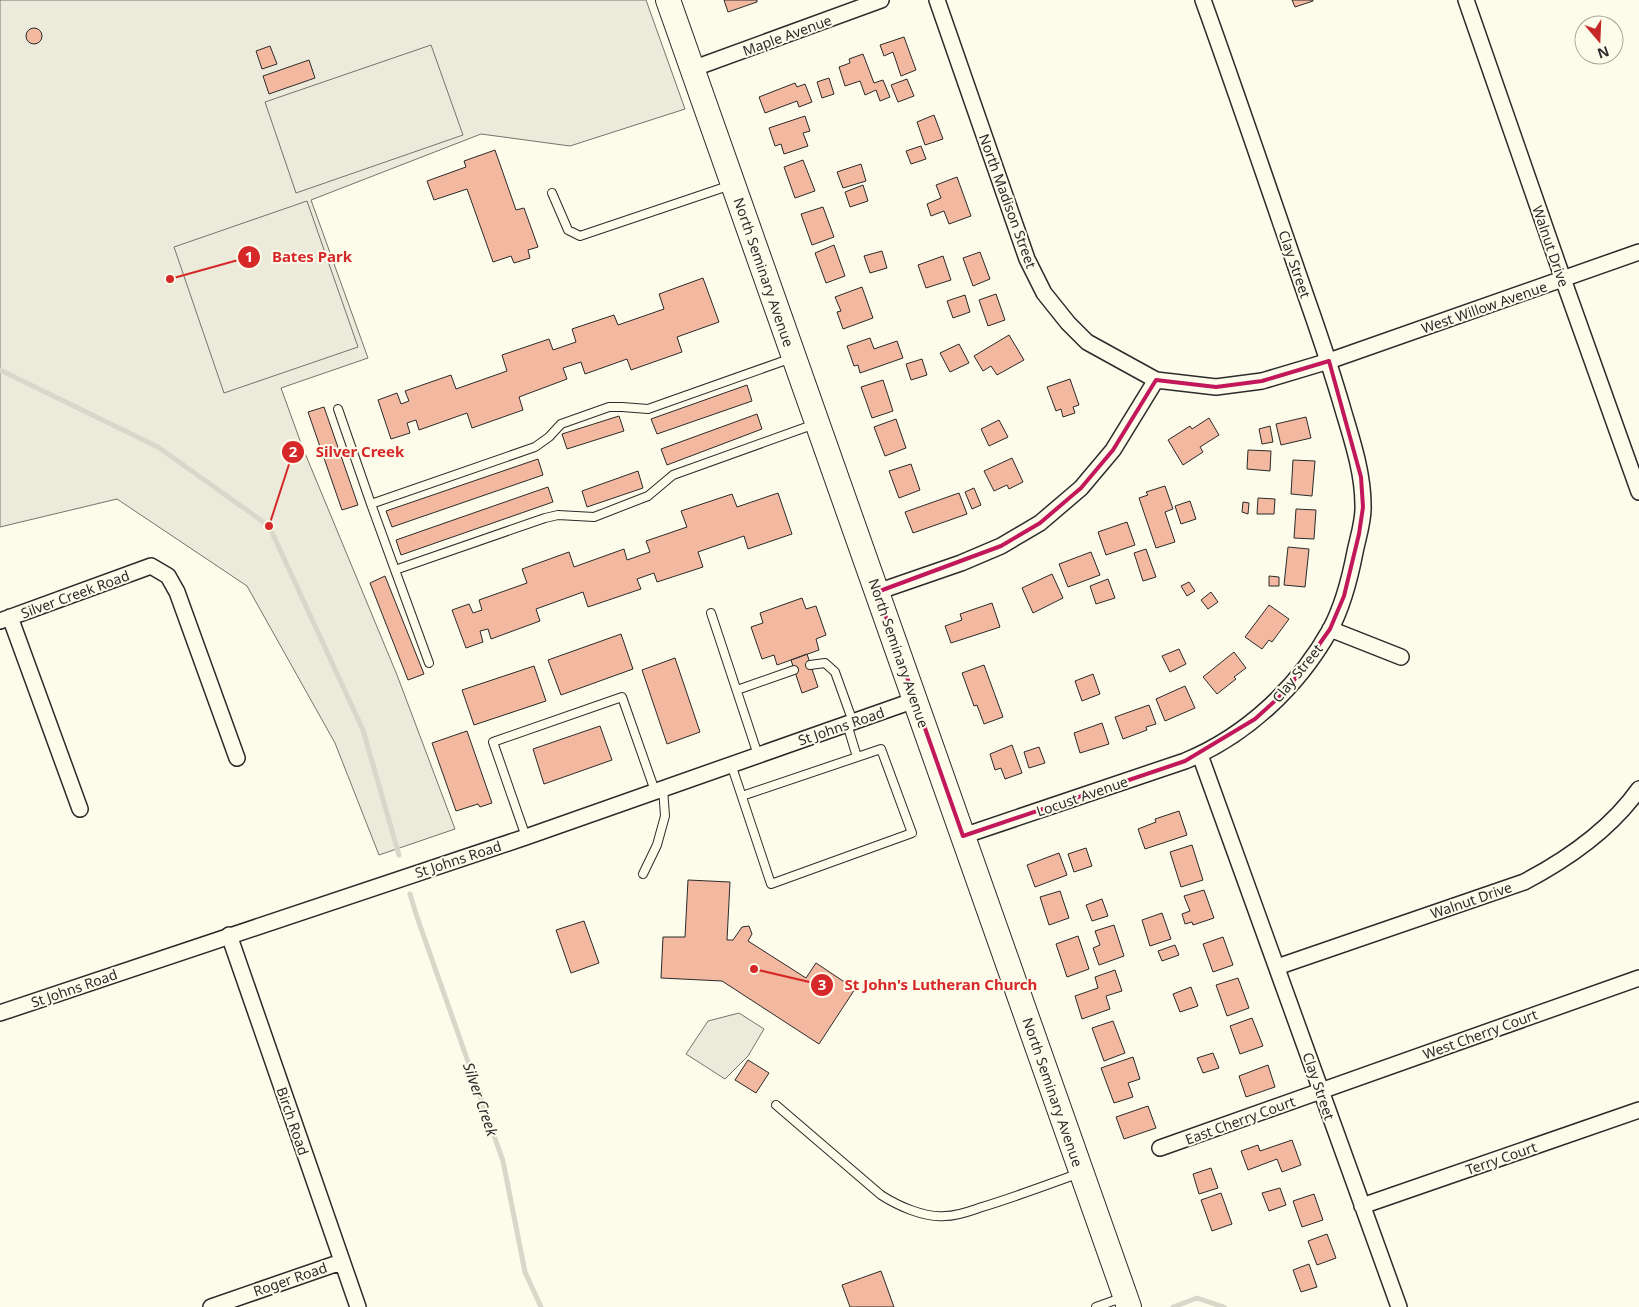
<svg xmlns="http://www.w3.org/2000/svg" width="1639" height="1307" font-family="'Noto Sans',sans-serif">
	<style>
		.green { fill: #ecebdb; stroke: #74746e }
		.parking { fill: #eceadb; stroke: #74746e }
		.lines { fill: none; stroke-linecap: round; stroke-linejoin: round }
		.stream { stroke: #d8d7c9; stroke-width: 5 }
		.building { fill: #f2b8a0; stroke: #2b2b2b }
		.lane-casing { stroke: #2b2b2b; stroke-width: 10 }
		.street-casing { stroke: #2b2b2b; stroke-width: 18 }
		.primary-casing { stroke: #2b2b2b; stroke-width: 26 }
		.lane { stroke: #fdfbea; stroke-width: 8 }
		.street { stroke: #fdfbea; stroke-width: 15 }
		.primary { stroke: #fdfbea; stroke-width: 24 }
		.marked { fill: none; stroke: #c2185b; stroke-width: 4; stroke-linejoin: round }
		.labels { text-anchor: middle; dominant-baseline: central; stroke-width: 4; stroke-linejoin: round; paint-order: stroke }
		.street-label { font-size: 14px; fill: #2b2b2b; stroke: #fdfbea }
		.water-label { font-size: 15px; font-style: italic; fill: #2b2b2b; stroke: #fdfbea }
		.leader { fill: none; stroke: #d62828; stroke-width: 2 }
		.callout-dot { fill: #d62828; stroke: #fdfbea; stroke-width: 2 }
		.mark-label { font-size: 15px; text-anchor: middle; font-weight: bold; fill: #fff }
		.callout-label { font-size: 15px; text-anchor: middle; font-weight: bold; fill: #d62828; stroke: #fdfbea; stroke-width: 4; stroke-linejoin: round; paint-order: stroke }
	</style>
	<rect width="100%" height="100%" fill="#fdfbea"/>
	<!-- green -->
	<path class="green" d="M0,0H646L685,109L570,146L481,134L311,200L368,358L281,388L302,446L397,675L455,829L379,855L335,743L247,586L117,499L0,527Z
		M739,1013L764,1029L748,1056L725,1079L686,1054L708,1021Z"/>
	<!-- parking -->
	<path class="parking" d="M431,45L463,135L296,193L265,102Z
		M307,201L358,347L224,393L174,247Z"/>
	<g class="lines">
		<!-- stream -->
		<path class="stream" d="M0,370L158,447L269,526L363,730L399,855
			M410,894L417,917L503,1161L525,1272L541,1307
			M1173,1307L1197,1298L1224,1307"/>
	</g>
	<!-- building -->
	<path class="building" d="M724,0H757V2L728,12Z
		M1292,0H1313V1L1295,7Z
		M26 36a8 8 0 1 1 16 0a8 8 0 1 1-16 0Z
		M904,37L916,70L901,76L893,52L884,56L880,45Z
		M270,46L277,64L262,69L256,51Z
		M863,54L874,83L883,80L890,97L880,101L876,90L865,95L860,81L845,86L839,67L850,63L849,59Z
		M309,60L315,78L269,94L263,76Z
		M829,78L834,94L822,98L817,82Z
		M907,79L914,96L898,102L891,85Z
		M795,83L797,87L805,84L812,102L799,107L797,101L765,113L759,97Z
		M934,115L943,139L925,145L917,122Z
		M805,116L810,131L803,133L808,146L784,154L781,144L775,146L769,128Z
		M921,146L926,159L911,164L906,151Z
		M495,150L516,210L524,208L538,247L528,250L530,258L514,263L511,256L493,262L467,189L434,200L427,181L466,167L464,161Z
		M803,160L815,191L795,198L784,167Z
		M861,164L866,181L843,188L837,172Z
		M957,177L971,216L949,224L944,211L931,216L927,204L941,198L936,185Z
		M863,185L868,201L850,207L845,192Z
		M823,207L834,237L812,245L801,214Z
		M834,245L845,276L826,283L815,253Z
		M882,251L887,268L870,273L864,256Z
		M980,252L990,279L973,286L963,258Z
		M943,256L951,280L926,288L918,265Z
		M703,278L719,322L677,337L682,352L631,370L627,359L585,374L581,362L563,368L567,379L519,397L523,410L472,428L467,413L419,430L416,420L407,423L410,433L391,439L378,400L397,393L401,404L409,401L405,391L451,375L456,389L507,371L502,355L549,339L553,350L576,342L572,329L614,315L618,325L664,309L659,294Z
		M862,287L873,318L843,329L837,312L841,311L835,297Z
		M996,294L1005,320L988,326L979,300Z
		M965,295L970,312L953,318L947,301Z
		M1009,335L1024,360L997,375L991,366L983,371L974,356Z
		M870,338L874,349L897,341L903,358L860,373L858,365L854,366L847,346Z
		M959,344L969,363L950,372L940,353Z
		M922,359L927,375L911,380L906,364Z
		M1070,379L1079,405L1073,407L1075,413L1063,417L1061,409L1056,411L1047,387Z
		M883,380L893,411L872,418L861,387Z
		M747,385L752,401L657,434L651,419Z
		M324,407L358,505L342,510L308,412Z
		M757,414L762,429L667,465L661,449Z
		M619,416L624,431L567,449L562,434Z
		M1306,417L1311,438L1281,445L1276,424Z
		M1209,418L1219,435L1200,447L1203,452L1183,465L1168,440L1190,426L1192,429Z
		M896,419L906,448L885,456L874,427Z
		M999,420L1008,437L989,446L981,429Z
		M1270,426L1273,442L1262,444L1259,429Z
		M1248,450L1271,451L1270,471L1247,469Z
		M1012,458L1023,482L1009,489L1007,485L994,491L984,471Z
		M538,459L543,475L392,527L386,511Z
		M1293,460L1315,461L1312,496L1291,494Z
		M911,464L920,490L899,498L889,471Z
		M638,471L643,488L587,507L582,491Z
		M1165,486L1173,509L1165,512L1175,542L1156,548L1139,498L1148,495L1146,492Z
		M548,487L553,502L401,555L396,540Z
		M974,488L981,505L972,509L965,492Z
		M778,493L792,534L748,549L744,536L698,552L703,567L657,582L654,573L637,579L641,589L588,607L583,592L536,609L540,621L491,639L488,629L480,631L483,642L466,648L452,610L469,604L473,613L482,610L479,600L527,583L522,569L569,552L574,567L624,549L627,560L650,552L646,541L687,527L681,511L732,494L737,507Z
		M959,493L967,514L913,533L905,512Z
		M1258,498L1275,499L1274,514H1257Z
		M1190,501L1196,519L1181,524L1175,506Z
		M1243,502L1249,503L1248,514L1242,512Z
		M1296,509L1316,510L1314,539L1294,538Z
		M1127,522L1135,545L1106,555L1098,532Z
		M1288,547L1309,549L1305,587L1284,585Z
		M1146,549L1156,577L1143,581L1134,553Z
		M1091,552L1100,575L1068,587L1059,564Z
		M1052,574L1063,598L1033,613L1022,588Z
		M385,576L424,674L408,680L370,583Z
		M1269,576L1279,577V586H1269Z
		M1108,579L1115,598L1096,604L1090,586Z
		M1189,582L1195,591L1187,596L1181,586Z
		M1211,592L1218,602L1208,609L1201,600Z
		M802,598L806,609L816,606L826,635L816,639L819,650L777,665L774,655L762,659L751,627L763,623L760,613Z
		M992,603L1000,627L951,643L945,626L962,620L960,614Z
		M1269,605L1289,619L1272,642L1269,640L1262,649L1245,637Z
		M621,634L633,669L561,695L548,660Z
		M1179,649L1186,664L1170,672L1162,656Z
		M1234,652L1246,668L1234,677L1236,679L1217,694L1203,677Z
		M807,654L818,687L802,693L791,660Z
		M675,658L700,732L667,744L642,670Z
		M984,665L1003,717L984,724L977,705L974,706L962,673Z
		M534,666L546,701L474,725L462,690Z
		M1093,674L1100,694L1082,701L1075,681Z
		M1185,686L1195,708L1165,721L1156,699Z
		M1149,705L1156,724L1146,727L1147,730L1123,739L1115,717Z
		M1102,723L1109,744L1080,753L1074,733Z
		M600,726L612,760L544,784L533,749Z
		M467,731L492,803L480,807L478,804L456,811L432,743Z
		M1012,745L1022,773L1005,779L1001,768L995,770L990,754Z
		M1039,747L1045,763L1029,768L1024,752Z
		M1179,811L1187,835L1145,849L1138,829L1156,822L1155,819Z
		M1192,845L1203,880L1181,887L1170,852Z
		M1086,848L1092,866L1074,872L1068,854Z
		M1059,853L1067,875L1035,887L1027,865Z
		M688,880L730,882L727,940H733L742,927L749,926L752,934L748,941L806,978L816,963L855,989L819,1044L722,981L661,978L663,937H685Z
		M1204,890L1214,918L1193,925L1192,922L1185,924L1182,914L1190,911L1184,896Z
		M1060,891L1069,918L1049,925L1040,897Z
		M1102,899L1108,916L1092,921L1086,905Z
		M1162,913L1171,939L1150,946L1142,920Z
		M584,921L599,963L571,973L556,930Z
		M1114,925L1124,956L1099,965L1093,948L1100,945L1095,931Z
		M1078,936L1089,969L1067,977L1056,944Z
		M1223,937L1233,965L1213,972L1203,944Z
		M1175,945L1179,955L1162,961L1158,951Z
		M1115,970L1122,991L1106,996L1110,1009L1082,1019L1075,996L1098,988L1095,977Z
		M1238,978L1249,1008L1227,1016L1216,985Z
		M1191,987L1198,1006L1180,1012L1173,994Z
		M1252,1018L1263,1046L1240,1054L1230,1026Z
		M1113,1021L1125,1053L1104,1061L1092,1028Z
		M1213,1053L1219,1068L1203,1073L1197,1058Z
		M1133,1057L1140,1079L1128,1083L1133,1097L1114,1103L1101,1068Z
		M748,1060L769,1073L756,1093L735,1080Z
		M1268,1065L1275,1087L1246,1097L1239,1076Z
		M1148,1106L1156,1128L1124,1139L1116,1117Z
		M1292,1140L1301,1165L1282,1172L1277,1159L1248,1170L1241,1151L1258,1145L1260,1151Z
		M1211,1168L1218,1188L1199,1194L1193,1174Z
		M1280,1188L1286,1205L1269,1211L1262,1193Z
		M1221,1193L1232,1224L1212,1231L1201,1200Z
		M1314,1194L1323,1220L1302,1227L1293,1201Z
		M1327,1234L1336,1258L1317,1265L1308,1241Z
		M1309,1264L1317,1287L1301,1292L1293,1270Z
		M881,1271L894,1307H850L842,1285Z"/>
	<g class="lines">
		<defs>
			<path id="lane" d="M552,193L568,230L580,236L731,185
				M792,358L648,409L622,407H609L561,424L549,437L535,447L371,504L395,570L545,518L558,515L594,517L648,496L673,475L815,424
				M338,409L371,504
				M395,570L429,663
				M711,613L758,755
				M810,665L825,663L835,672L853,722
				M737,690L794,670
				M847,724L857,757
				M731,764L771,884L912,833L881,749L742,796
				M526,837L493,742L622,697L655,791
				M643,874L657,845L665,816L663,788
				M776,1105L881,1195C898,1206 925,1218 945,1216C958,1216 970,1211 982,1207C1015,1197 1047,1185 1080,1173
				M1096,1307L1124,1297"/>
			<path id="street" d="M937,0L1027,259L1044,293L1068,323L1087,342L1156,380
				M1466,0L1563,279L1639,492
				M692,69L881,0
				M877,592L961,563L1001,546L1040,523L1081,488L1113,450L1156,380L1216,387L1262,381L1329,361L1639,252
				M10,617L80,809
				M0,621L151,566L168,576L177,592L237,758
				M1330,629L1401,657
				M1200,755L1399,1307
				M963,836L1185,761C1246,736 1298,687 1330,630C1343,606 1350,578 1355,552C1358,537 1364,520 1363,505C1363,474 1353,443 1344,413C1333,375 1321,339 1308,302C1273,201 1239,100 1203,0
				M229,935L358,1307
				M1277,967L1524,882C1568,859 1610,830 1639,789
				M0,1013L526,837L915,700
				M1160,1148L1639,978
				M1362,1206L1639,1110
				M211,1307L341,1262"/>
			<path id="primary" d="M668,0L1129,1307"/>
		</defs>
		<!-- lane casing -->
		<use href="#lane" class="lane-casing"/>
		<!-- street casing -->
		<use href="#street" class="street-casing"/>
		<!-- primary casing -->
		<use href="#primary" class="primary-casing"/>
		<!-- lane -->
		<use href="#lane" class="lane"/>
		<!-- street -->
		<use href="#street" class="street"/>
		<!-- primary -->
		<use href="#primary" class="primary"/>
	</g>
	<!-- marked area -->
	<path class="marked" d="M1329,361L1361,477L1363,507L1359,534L1344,596L1330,629L1287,690L1255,719L1185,761L963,836L877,592L1001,546L1040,523L1081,488L1113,450L1156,380L1216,387L1262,381Z"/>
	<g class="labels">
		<!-- street labels -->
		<g class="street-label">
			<text transform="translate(787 35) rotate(-20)">Maple Avenue</text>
			<text transform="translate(1008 201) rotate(70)">North Madison Street</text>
			<text transform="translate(1551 246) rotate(71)">Walnut Drive</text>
			<text transform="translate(1295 264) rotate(71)">Clay Street</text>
			<text transform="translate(764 272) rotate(71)">North Seminary Avenue</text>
			<text transform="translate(1484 307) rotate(-19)">West Willow Avenue</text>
			<text transform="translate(75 594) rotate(-20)">Silver Creek Road</text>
			<text transform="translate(899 653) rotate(71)">North Seminary Avenue</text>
			<text transform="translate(1297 673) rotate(-51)">Clay Street</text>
			<text transform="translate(841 726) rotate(-19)">St Johns Road</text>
			<text transform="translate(1082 796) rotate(-19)">Locust Avenue</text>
			<text transform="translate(458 859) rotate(-18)">St Johns Road</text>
			<text transform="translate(1471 900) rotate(-19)">Walnut Drive</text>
			<text transform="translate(74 988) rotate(-19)">St Johns Road</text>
			<text transform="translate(1480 1034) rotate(-20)">West Cherry Court</text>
			<text transform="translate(1319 1086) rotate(71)">Clay Street</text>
			<text transform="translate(1053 1092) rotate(71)">North Seminary Avenue</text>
			<text transform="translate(1240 1120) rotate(-20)">East Cherry Court</text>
			<text transform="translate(293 1121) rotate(71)">Birch Road</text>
			<text transform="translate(1501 1158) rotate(-19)">Terry Court</text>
			<text transform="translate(290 1279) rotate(-19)">Roger Road</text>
		</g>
		<!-- water labels -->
		<g class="water-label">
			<text transform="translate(481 1099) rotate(71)">Silver Creek</text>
		</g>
	</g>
	<!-- callouts -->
	<path class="leader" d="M170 279L249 257M269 526L293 452M754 969L822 985"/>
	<g class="callout-dot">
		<circle cx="170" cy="279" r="5"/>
		<circle cx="269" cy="526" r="5"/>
		<circle cx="754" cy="969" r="5"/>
		<circle cx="249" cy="257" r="12"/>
		<circle cx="293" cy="452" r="12"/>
		<circle cx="822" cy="985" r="12"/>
	</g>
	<g class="mark-label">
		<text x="249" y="262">1</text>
		<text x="293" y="457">2</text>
		<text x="822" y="990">3</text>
	</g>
	<g class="callout-label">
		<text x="312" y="262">Bates Park</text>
		<text x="360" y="457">Silver Creek</text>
		<text x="941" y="990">St John's Lutheran Church</text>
	</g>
	<!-- north arrow -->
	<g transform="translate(1599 40) rotate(161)"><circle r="24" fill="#fdfbea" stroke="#a9a89e"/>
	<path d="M0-4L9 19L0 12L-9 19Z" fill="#c62828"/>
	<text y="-8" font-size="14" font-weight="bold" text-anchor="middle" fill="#2b2b2b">N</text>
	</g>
</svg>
